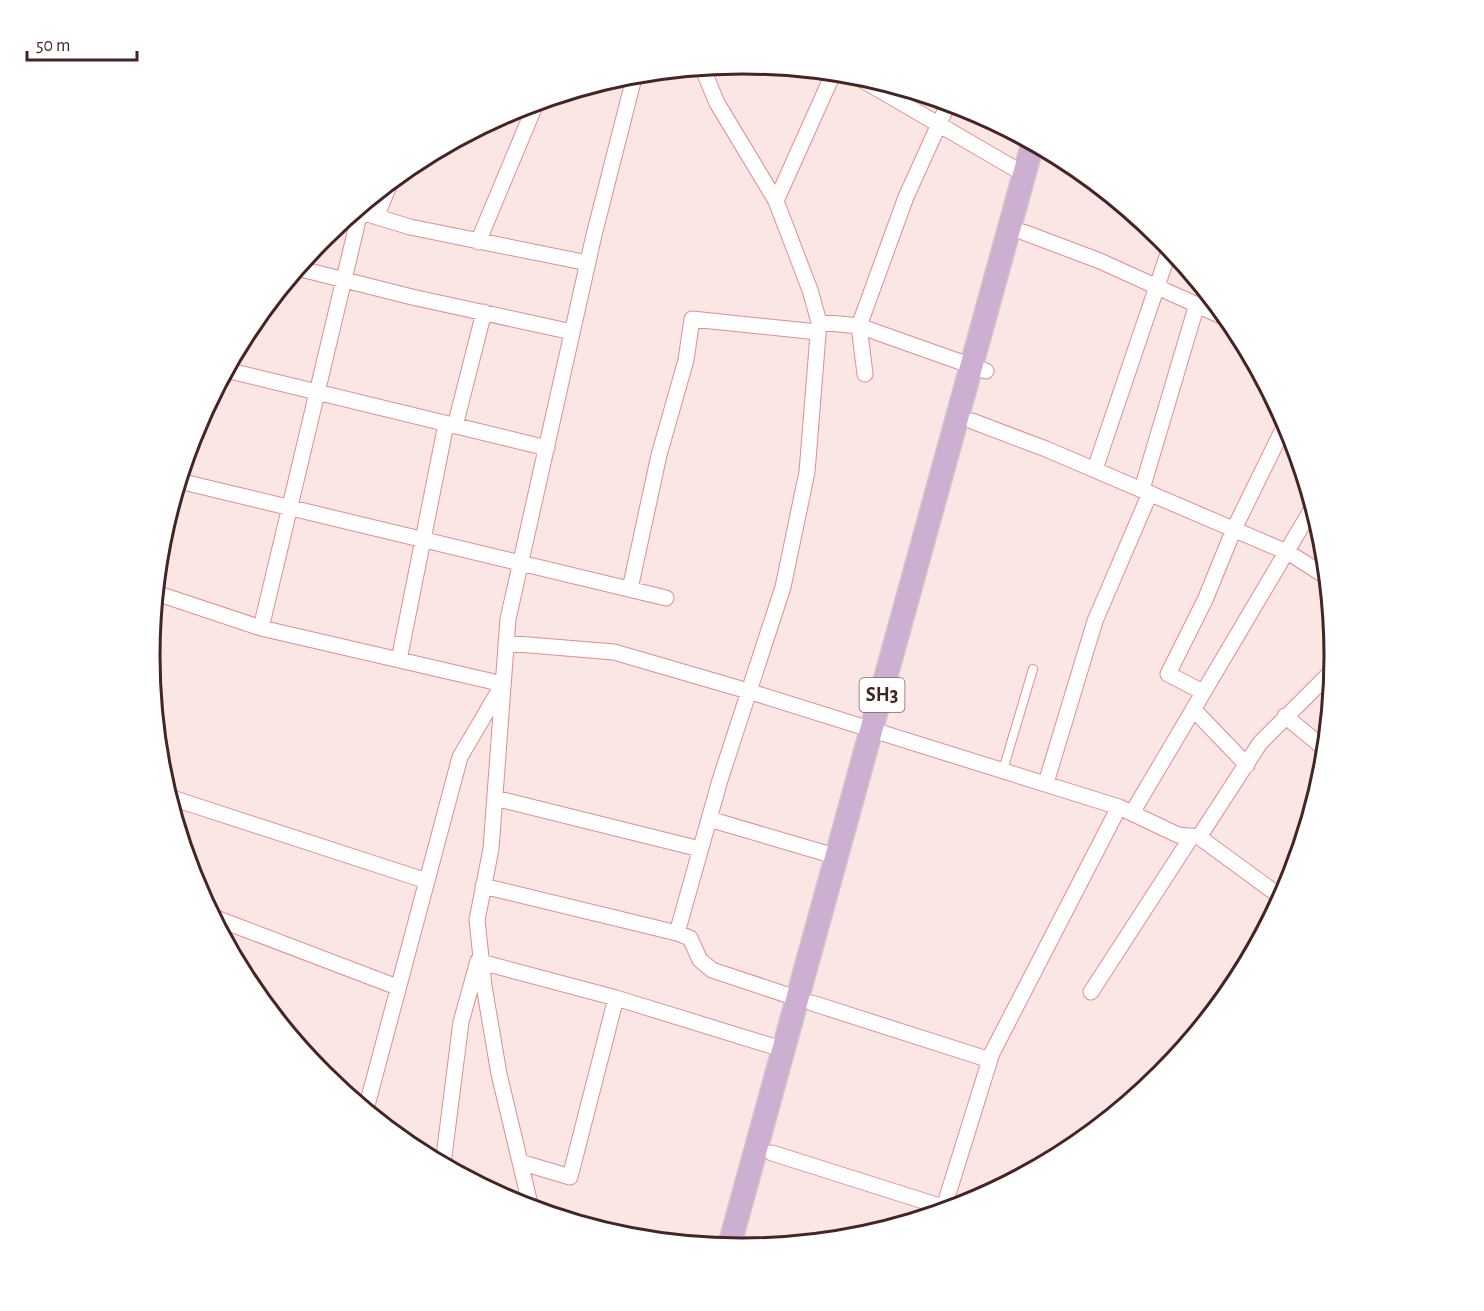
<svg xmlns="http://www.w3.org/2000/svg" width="1484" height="1311" font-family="'Alegreya Sans',sans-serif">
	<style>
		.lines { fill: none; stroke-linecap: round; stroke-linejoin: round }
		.lane-casing { stroke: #e28e8d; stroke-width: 10 }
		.street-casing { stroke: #e28e8d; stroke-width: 17 }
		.primary-casing { stroke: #cfc6c6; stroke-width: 25 }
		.lane { stroke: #fff; stroke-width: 8 }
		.street { stroke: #fff; stroke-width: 15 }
		.primary { stroke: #ccafd1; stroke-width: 22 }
		.labels { text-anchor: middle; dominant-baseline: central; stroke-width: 4.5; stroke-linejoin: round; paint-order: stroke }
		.shield { fill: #fff; stroke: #7e6666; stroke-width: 1.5 }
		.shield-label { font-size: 20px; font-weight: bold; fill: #462424 }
		.rim { fill: none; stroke: #462424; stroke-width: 3 }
	</style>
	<rect width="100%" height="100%" fill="#f9e6e5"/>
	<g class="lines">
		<defs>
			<path id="lane" d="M1003,770L1033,669"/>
			<path id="street" d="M852,74L1024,174
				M776,201L834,72
				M355,210L410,227L588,263
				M376,217L391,181
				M1023,232L1100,261L1230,320
				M478,242L537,101
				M297,268L412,297L572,332
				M819,322L859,326L986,371
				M226,370L547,448
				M865,374L859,326L906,197L949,102
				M972,421L1046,449L1289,553L1327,577
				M455,426L484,312
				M1095,469L1170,248
				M179,481L666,598
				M1142,489L1197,304
				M630,589L659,455L686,360L692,319L818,332
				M156,593L261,628L503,684L460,757L366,1109
				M261,628L360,212
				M506,643L614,652L748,691L1119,807L1178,835L1199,837L1281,897
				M399,660L446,424
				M1203,692L1168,674L1205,600L1234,529L1286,423
				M1193,709L1247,765
				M1285,716L1325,749
				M1046,783L1095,621L1150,493
				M169,797L427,881
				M495,798L700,849
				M1132,813L1313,507
				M709,819L838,857
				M1199,837L1260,743L1333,670
				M483,886L677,933L720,780L783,587L807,472L819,322L810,290L776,201L717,103L702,67
				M213,917L397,987
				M677,933L690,938L700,960L712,970L799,999
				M481,962L616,998L785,1050
				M1091,992L1192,836
				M812,1003L990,1060
				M772,1153L949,1209
				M520,1162L570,1177L616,998
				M443,1164L461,1022L478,961
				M944,1207L992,1053L1119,807
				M531,1208L499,1074L484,986L477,920L491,849L508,619L594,235L635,74"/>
			<path id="primary" d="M729,1247L1033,142"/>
		</defs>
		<!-- lane casing -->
		<use href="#lane" class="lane-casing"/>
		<!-- street casing -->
		<use href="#street" class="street-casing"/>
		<!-- primary casing -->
		<use href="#primary" class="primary-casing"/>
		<!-- lane -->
		<use href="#lane" class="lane"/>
		<!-- street -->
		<use href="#street" class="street"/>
		<!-- primary -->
		<use href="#primary" class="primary"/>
	</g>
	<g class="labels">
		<!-- shield labels -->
		<rect class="shield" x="859.5" y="678" width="45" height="34" rx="4.5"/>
		<g class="shield-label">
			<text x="882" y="695">SH3</text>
		</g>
	</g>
	<!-- crop -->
	<path d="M0 0H1484V1311H0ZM160 656a582 582 0 1 1 1164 0a582 582 0 1 1-1164 0Z" fill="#fff" fill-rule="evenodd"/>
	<path class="rim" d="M160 656a582 582 0 1 1 1164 0a582 582 0 1 1-1164 0Z"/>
	<!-- scale -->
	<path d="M27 51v9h110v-9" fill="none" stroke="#462424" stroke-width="3"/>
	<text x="36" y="51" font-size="18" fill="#462424" stroke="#ffffff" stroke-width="4.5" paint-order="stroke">50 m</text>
</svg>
